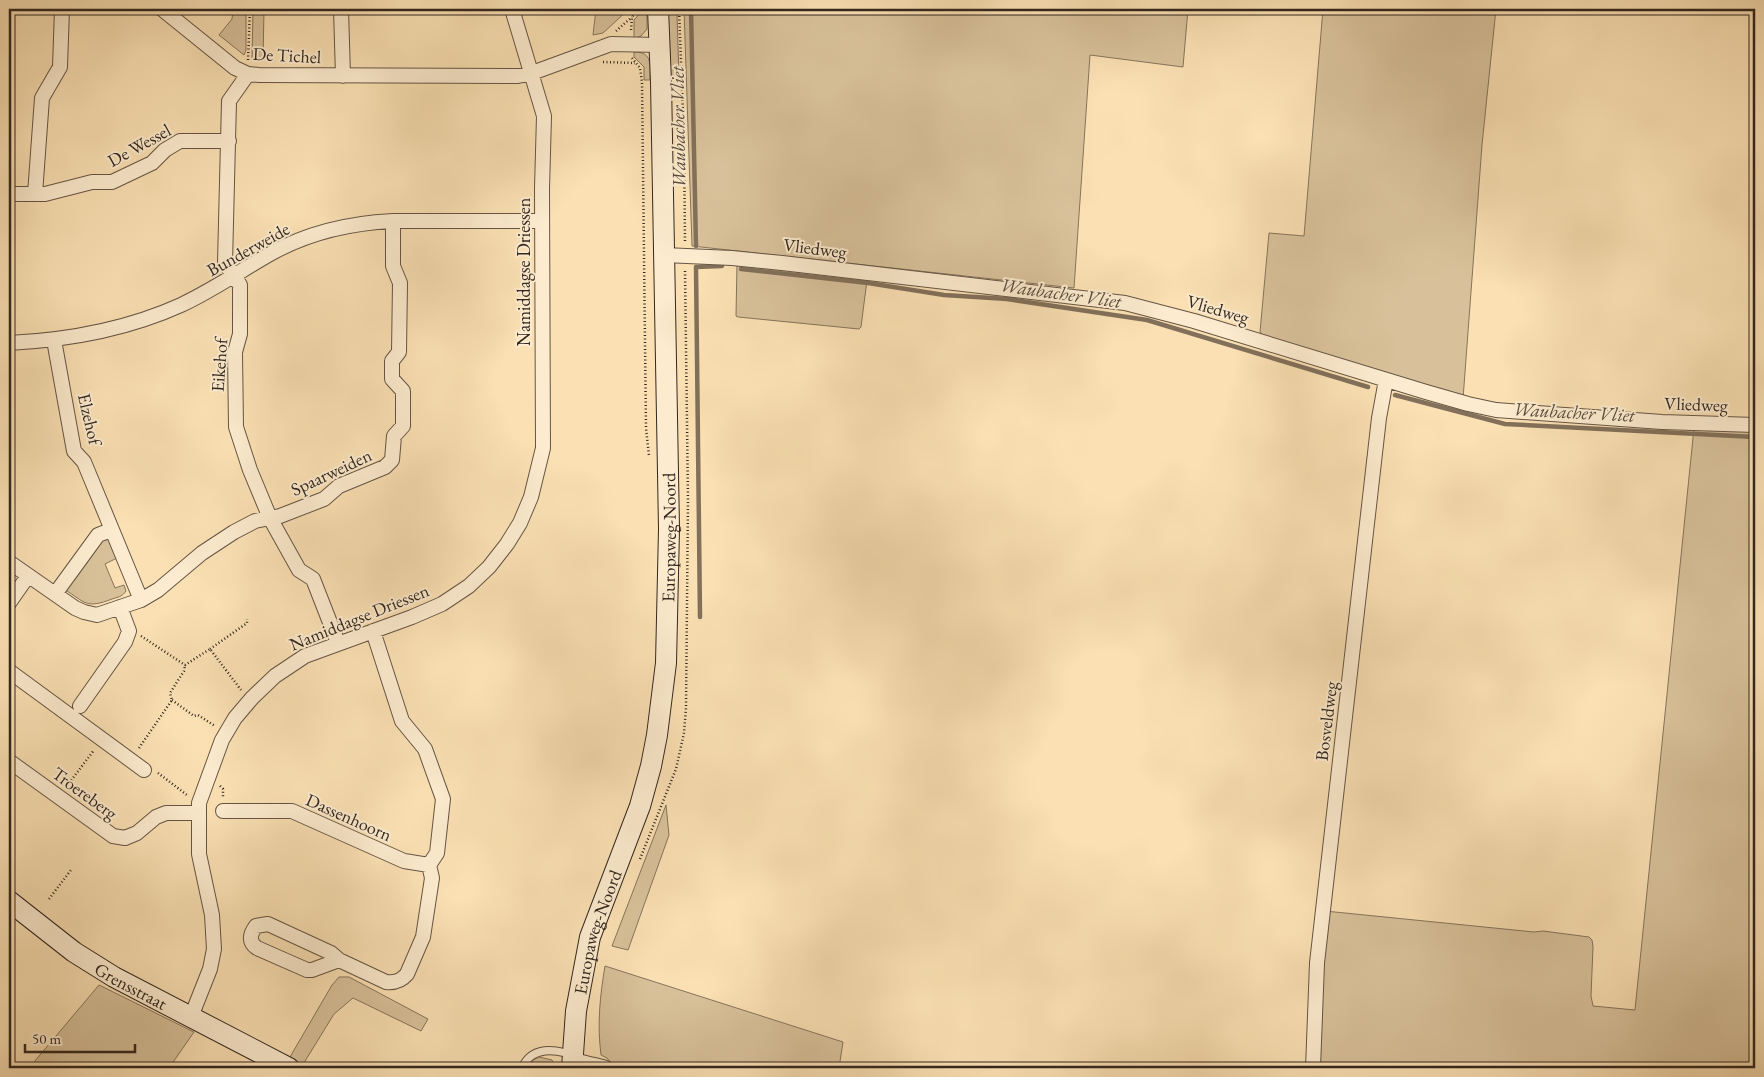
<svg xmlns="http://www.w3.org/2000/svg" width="1764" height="1077" font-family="'EB Garamond',serif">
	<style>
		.green { fill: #d8c19a; stroke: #86745c }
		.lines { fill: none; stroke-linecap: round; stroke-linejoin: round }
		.stream { stroke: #82705a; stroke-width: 4.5 }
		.lane-casing { stroke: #655544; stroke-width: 9 }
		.street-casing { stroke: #655544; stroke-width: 16 }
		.secondary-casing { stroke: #33271f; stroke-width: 22 }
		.path { stroke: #33271f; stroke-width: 2.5; stroke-dasharray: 1 2.5; stroke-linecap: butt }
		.lane { stroke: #fcebce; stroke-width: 7 }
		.street { stroke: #fcebce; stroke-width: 14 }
		.secondary { stroke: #fcebce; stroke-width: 20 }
		.labels { text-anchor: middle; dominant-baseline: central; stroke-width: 4; stroke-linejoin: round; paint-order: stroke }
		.street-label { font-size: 18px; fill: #33271f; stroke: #fcebce }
		.water-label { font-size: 19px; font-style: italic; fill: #5a4c3c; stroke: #fcebce }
	</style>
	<rect width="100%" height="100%" fill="#fae0b3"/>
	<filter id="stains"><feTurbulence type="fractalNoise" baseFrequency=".004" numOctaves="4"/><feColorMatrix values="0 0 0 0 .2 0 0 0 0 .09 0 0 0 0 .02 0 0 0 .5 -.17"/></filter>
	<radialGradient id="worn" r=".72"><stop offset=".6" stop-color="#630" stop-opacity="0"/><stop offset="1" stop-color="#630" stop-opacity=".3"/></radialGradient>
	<!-- green -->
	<path class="green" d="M233,9H246V50L244,55L219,35L232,19Z
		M253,9H264L263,61L252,59Z
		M596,9H629L603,33L593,35Z
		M684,9H1188L1183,67L1090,55L1074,288L692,246Z
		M1323,9H1496L1482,145L1463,399L1266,338L1260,332L1269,233L1304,236Z
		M647,11V29L641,36L635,38L634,37V20L641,12Z
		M668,11H675L677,14L679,78L670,79Z
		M634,52C653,52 650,65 650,80H644V67L634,57Z
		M737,263L795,269L867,280L861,327L859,329L738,317L736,316Z
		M1694,428L1755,431V1068H1386L1358,1065L1357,1068H1318L1325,911L1534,932L1543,931L1589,937L1592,940L1593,947L1591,996L1593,1006L1635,1010Z
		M107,535L117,558L105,564L115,588L124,585L126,591C122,597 118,597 112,599C86,609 86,603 64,589L67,583L73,582L100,544L99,538Z
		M666,805L669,835L628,950L612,946Z
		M605,966L843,1042L839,1068H615L607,1058L601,1055C597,1024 600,996 605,966Z
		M339,977H349L428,1019L421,1031L353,998L334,1014L302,1066L290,1057L332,985Z
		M99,985L194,1032L169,1068H29Z
		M539,1057L552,1060L553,1062L551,1068H538L530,1065L533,1060Z"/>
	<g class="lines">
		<!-- stream -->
		<path class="stream" d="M691,9L696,246
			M741,269L868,283L944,295L1007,299L1147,320L1368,387
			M1395,395L1505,424L1755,437
			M700,617L696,267L722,266"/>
		<defs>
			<path id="lane" d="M522,1068C533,1043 561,1050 581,1058C590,1061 599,1062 608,1065L609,1068"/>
			<path id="street" d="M162,9L235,68L248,74L259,75L518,76L532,73L611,44L659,45
				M341,9L343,76
				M248,74L229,101L225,263L240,285V334L235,352L236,427L250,470L270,518L299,570L313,579L338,643
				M9,194H45L92,182H112L152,163L165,150L180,141H229
				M35,194L42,98L60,67L62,9
				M664,255L732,258L782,263L1125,303L1194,321L1426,392L1468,404L1496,410L1662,422L1755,425
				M54,340L74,451L84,462L141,600
				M9,343C69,340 126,330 181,305C213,290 240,271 270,254C307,233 351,223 393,221H542
				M9,562L75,608L84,612L97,615L141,600L158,590L202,553L234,532L255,521L280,516L324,499L339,486L385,467L392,460L394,436L403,426V391L392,379V361L399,352L400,283L393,266V221
				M55,594L98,535L111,530
				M9,603L28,576
				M9,671L144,770
				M80,706L125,642L129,631L120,607
				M9,761L113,836L125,838L137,833L156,817L166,813H198
				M223,811H292L404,861L429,865
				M339,960L312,970H307L257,948C248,942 250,934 256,926L268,924L331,953L339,960L386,982C395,983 401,981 407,974L423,937L432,878L429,865L437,853L443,799L425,749L402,721L373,631
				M191,1017L210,969L214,949L212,915L199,854V803L222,740L235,718L252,698L275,676L305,656L412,617L442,604L469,586L489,567L507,544L520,523L531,497L543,448L542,188L544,116L512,9
				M1313,1068L1317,963L1379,418L1386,380"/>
			<g id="secondary">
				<path id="s1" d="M9,901L74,952L114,977L289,1068"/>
				<path id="s2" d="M572,1068L576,1011L590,937L640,806L651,766L657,735L666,663L669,529L661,82L658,9"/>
			</g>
		</defs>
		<!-- lane casing -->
		<use href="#lane" class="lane-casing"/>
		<!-- street casing -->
		<use href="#street" class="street-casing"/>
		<!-- secondary casing -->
		<use href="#secondary" class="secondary-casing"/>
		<!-- path -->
		<path class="path" d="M679,9L684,140L685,242
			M631,30L632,17L638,9
			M616,31L632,17
			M632,58L640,68L642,82L646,428L649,456
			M248,60L250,9
			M603,62L635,63
			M141,636L185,665L210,649L241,690
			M210,649L247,623V619
			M172,700L194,716L198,715L215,726
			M139,748L172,700L170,693L184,671L185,665
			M158,773L187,795
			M67,786L94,750
			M220,786L223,789V797
			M640,859L676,769L684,733L686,708L688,499L685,270
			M49,899L71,870"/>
		<!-- lane -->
		<use href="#lane" class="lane"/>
		<!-- street -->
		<use href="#street" class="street"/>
		<!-- secondary -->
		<use href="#secondary" class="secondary"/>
	</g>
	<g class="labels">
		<!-- street labels -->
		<g class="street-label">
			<text transform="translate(287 55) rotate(3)">De Tichel</text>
			<text transform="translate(139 145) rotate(-29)">De Wessel</text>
			<text transform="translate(815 248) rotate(7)">Vliedweg</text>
			<text transform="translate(248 249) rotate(-29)">Bunderweide</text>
			<text transform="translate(523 272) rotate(-90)">Namiddagse Driessen</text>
			<text transform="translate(1218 309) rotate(16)">Vliedweg</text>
			<text transform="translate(219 365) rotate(-86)">Eikehof</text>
			<text transform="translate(1696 404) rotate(2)">Vliedweg</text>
			<text transform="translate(90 419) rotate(77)">Elzehof</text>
			<text transform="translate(331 472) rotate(-25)">Spaarweiden</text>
			<text stroke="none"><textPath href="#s2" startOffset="544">Europaweg-Noord</textPath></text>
			<text transform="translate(359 617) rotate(-22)">Namiddagse Driessen</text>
			<text transform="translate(1326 721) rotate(-83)">Bosveldweg</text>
			<text transform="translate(85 793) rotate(36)">Troereberg</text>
			<text transform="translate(349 817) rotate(24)">Dassenhoorn</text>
			<text stroke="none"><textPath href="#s2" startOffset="139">Europaweg-Noord</textPath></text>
			<text stroke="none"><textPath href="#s1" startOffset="149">Grensstraat</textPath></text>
		</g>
		<!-- water labels -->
		<g class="water-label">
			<text transform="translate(678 127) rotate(-91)">Waubacher Vliet</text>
			<text transform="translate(1061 293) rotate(8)">Waubacher Vliet</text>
			<text transform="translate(1574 412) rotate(3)">Waubacher Vliet</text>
		</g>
	</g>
	<!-- margin -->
	<rect width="1764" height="1077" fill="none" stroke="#fae0b3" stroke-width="30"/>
	<rect x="10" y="10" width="1744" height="1057" fill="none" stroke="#33271f" stroke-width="2.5"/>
	<rect x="15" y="15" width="1734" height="1047" fill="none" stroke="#33271f"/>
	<!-- scale -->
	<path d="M25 1044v8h110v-8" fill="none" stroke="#33271f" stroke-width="2.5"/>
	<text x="32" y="1044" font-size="15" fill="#33271f" stroke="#fcebce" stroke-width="4" paint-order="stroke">50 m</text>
	<rect width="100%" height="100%" filter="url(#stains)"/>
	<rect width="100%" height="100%" fill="url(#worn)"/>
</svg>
